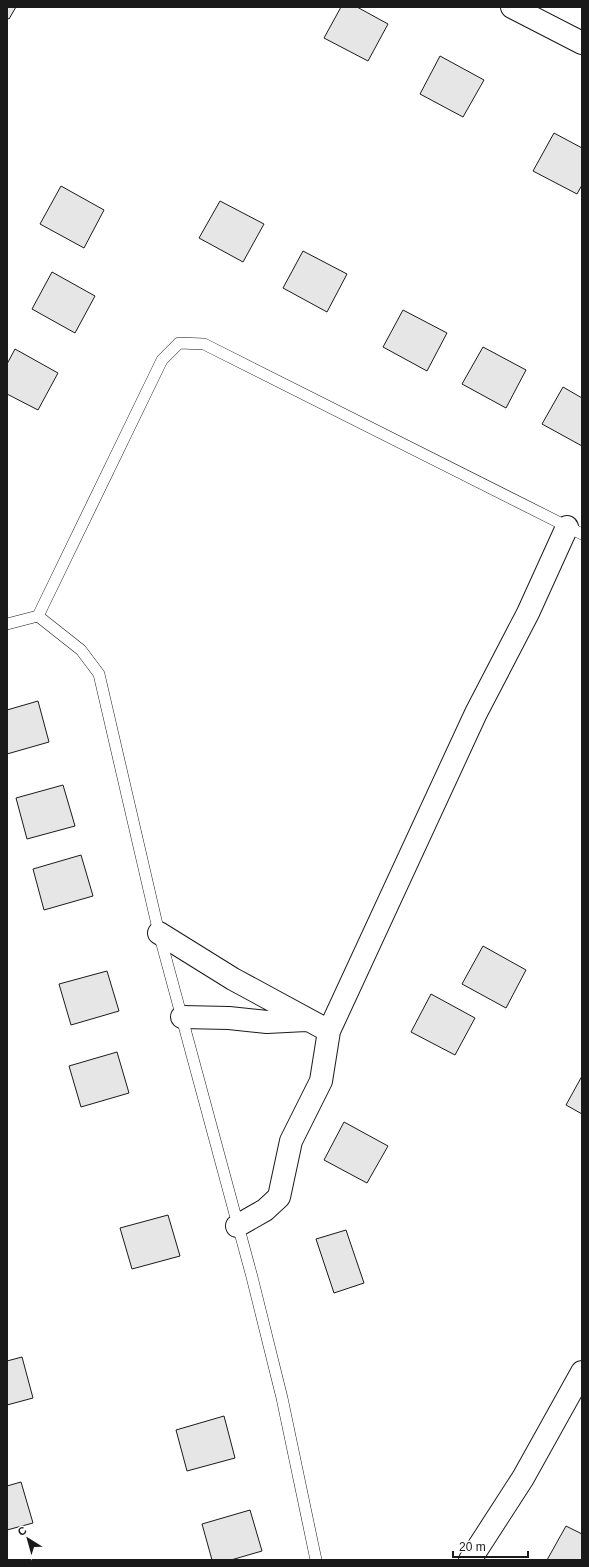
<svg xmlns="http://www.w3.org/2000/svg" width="589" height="1567" font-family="Helvetica,sans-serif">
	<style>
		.building { fill: #e6e6e6; stroke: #1a1a1a }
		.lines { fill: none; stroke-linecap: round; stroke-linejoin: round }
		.lane-casing { stroke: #1a1a1a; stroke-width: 12 }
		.street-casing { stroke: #1a1a1a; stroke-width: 24 }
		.lane { stroke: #fff; stroke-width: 11 }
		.street { stroke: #fff; stroke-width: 22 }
	</style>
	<rect width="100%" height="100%" fill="#fff"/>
	<!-- building -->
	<path class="building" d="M7,7H16L9,19L7,18Z
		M341,7H357L388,24L368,61L324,38Z
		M440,56L484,80L463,117L420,94Z
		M554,133L582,148V185L577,194L533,171Z
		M61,186L104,210L84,248L40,224Z
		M220,201L264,224L243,262L199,238Z
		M303,251L347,274L327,312L283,288Z
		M52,272L95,296L75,333L32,309Z
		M403,310L447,333L427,371L383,347Z
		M483,347L526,370L506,408L462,384Z
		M15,349L58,373L38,410L7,394V364Z
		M563,387L582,398V446L542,424Z
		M38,701L49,742L7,754V710Z
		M63,785L75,826L27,839L16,798Z
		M81,855L93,896L44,910L33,869Z
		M483,946L526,970L506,1008L462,984Z
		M107,971L119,1011L71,1025L59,984Z
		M431,994L475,1018L455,1055L411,1032Z
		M117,1052L129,1093L81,1107L69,1066Z
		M582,1076V1114L566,1105Z
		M344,1122L388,1146L367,1183L324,1160Z
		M168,1215L180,1256L132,1269L120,1228Z
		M346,1230L364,1283L334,1293L316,1239Z
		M22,1357L33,1398L7,1405V1361Z
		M224,1416L235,1458L187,1471L176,1430Z
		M21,1482L33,1523L7,1530V1486Z
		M250,1510L262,1551L231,1560H212L202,1524Z
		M566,1526L582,1534V1560H547Z"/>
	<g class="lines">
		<defs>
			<path id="lane" d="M38,616L81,650L99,674L159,933L252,1277L282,1398L316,1560
				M7,624L38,616L162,360L179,343L204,344L582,534"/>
			<path id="street" d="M512,7L582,43
				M159,933L233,979L329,1031
				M182,1017L229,1018L267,1022L306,1020
				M237,1226L265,1210L279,1197L291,1141L321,1081L329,1031L476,713L528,613L567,527
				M470,1560L523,1478L582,1372"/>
		</defs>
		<!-- lane casing -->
		<use href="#lane" class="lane-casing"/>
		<!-- street casing -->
		<use href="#street" class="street-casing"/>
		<!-- lane -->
		<use href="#lane" class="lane"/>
		<!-- street -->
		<use href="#street" class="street"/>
	</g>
	<!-- border -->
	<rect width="589" height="1567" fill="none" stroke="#1a1a1a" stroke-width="16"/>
	<!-- north arrow -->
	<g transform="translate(28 1539) rotate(323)" stroke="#ffffff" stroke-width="3" paint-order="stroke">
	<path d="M0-3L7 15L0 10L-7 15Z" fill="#1a1a1a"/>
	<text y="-6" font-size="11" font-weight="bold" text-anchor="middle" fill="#1a1a1a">С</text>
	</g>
	<!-- scale -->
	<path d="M453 1551v6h75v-6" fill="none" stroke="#1a1a1a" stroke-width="2"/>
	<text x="459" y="1551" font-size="12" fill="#1a1a1a" stroke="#ffffff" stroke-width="3" paint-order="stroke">20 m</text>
</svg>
